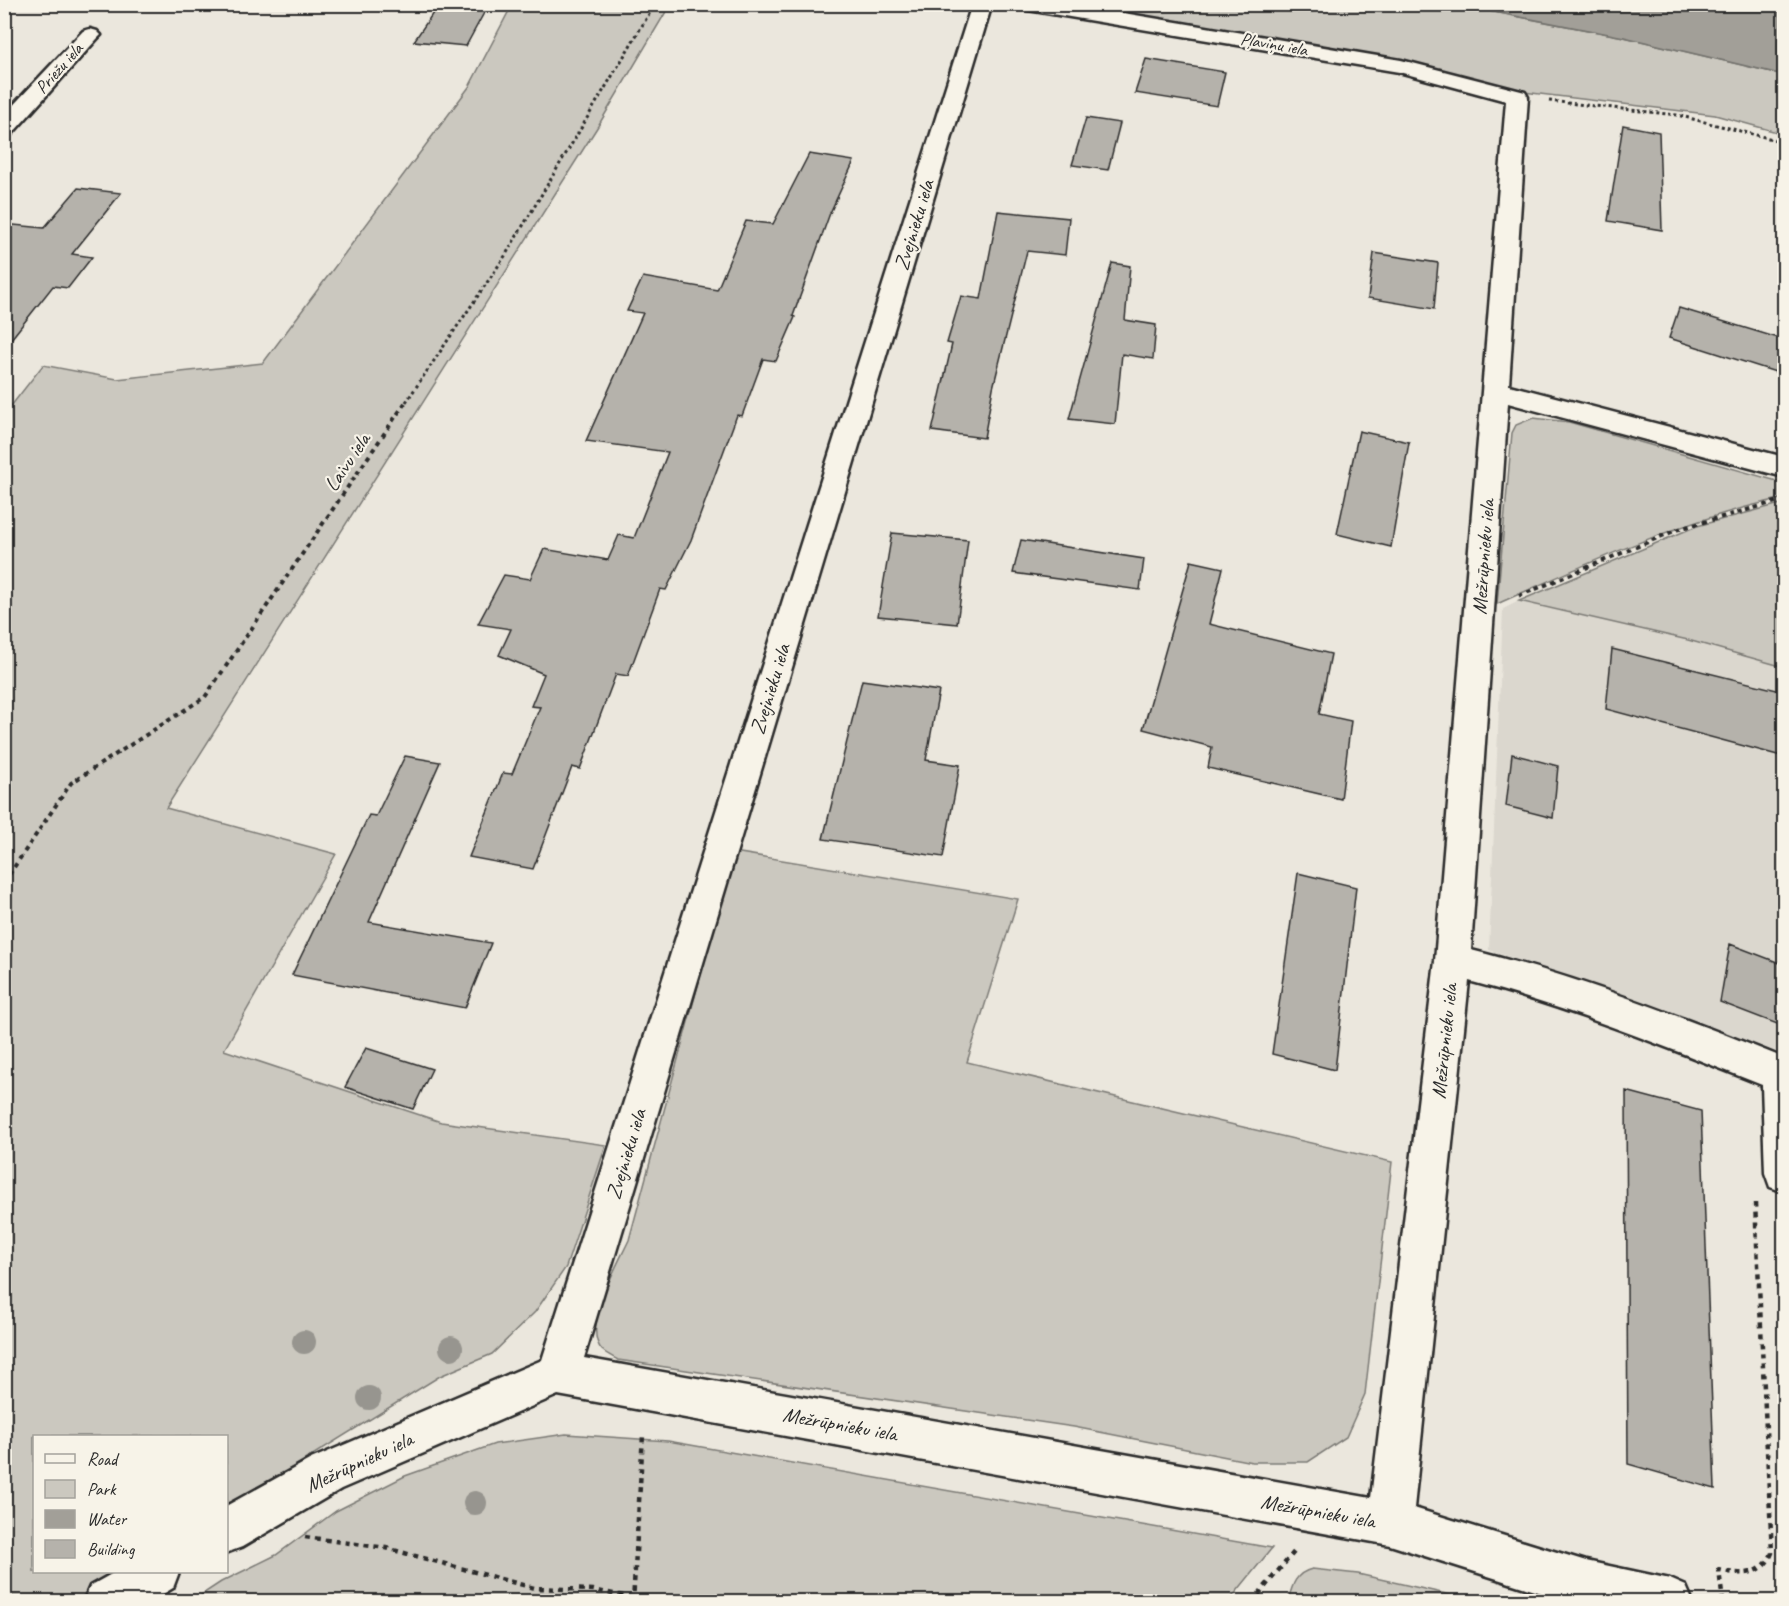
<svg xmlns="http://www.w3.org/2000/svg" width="1789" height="1606" font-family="Caveat,sans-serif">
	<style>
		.built { fill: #dbd7ce }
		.green { fill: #cbc8bf; stroke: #7b7a75; stroke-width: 1.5 }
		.water { fill: #a29f98; stroke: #72716c; stroke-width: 1.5 }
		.building { fill: #b5b2ab; stroke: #2b2b2b; stroke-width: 1.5 }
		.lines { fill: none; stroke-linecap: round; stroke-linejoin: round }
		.street-casing { stroke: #2b2b2b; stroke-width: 5 }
		.path-far2 { stroke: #2b2b2b; stroke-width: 3; stroke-dasharray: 3 3; stroke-linecap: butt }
		.path-far1 { stroke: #2b2b2b; stroke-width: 4; stroke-dasharray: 4.5 4.5; stroke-linecap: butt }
		.path { stroke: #2b2b2b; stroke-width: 4.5; stroke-dasharray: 5 5; stroke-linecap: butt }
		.street { fill: #f7f3e8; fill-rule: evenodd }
		.tree { fill: #97958f }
		.labels { text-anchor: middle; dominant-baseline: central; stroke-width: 4.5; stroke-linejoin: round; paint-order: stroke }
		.far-street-label { font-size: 18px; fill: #2b2b2b; stroke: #f7f3e8 }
		.street-label { font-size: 21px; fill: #2b2b2b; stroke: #f7f3e8 }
	</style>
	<rect width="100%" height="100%" fill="#ebe7dd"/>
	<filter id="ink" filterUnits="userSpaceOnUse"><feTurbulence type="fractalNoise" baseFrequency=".0167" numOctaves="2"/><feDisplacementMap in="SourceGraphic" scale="12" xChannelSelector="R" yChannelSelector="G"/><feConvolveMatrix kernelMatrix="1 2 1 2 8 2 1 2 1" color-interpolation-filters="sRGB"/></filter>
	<g filter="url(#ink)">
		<!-- built -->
		<path class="built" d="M1519,601L1688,640L1784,667V1054L1489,950L1503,609Z"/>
		<!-- green -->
		<path class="green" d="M512,5H670L598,126L166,808L336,854L224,1050L441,1122L606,1145L566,1267L535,1312L492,1354L440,1376L227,1508L226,1436H34V1572H123L74,1601H5L4,415L43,365L117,379L263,363L469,87Z
			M1066,5H1458L1624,37L1784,75V134L1715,115L1515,91Z
			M1533,418L1569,422L1784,483V498C1684,519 1590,562 1497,604L1512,433L1516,425Z
			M1784,503V667L1688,640L1519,601L1697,526Z
			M734,852L1018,899L967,1062L1392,1162L1365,1394L1346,1437L1308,1462H1252L1074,1427L618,1360C613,1357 606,1354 602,1350C581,1327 618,1264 629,1240Z
			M566,1434L668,1441L1272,1548L1229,1601H192L221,1582L276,1555L336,1511L405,1476L495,1444Z
			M1312,1569L1358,1574L1477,1601H1288C1292,1586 1295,1573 1312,1569Z"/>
		<!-- water -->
		<path class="water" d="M1458,5H1784V75L1624,37Z"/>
		<!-- building -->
		<path class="building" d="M437,7L485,11L466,46L414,41Z
			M1146,59L1225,72L1217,106L1135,93Z
			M1086,118L1120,123L1108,170L1072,165Z
			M1623,125L1659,132L1662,230L1608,221Z
			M809,154L854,161L830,213L793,316L795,317L776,361L763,359L742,416L737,415L691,540L666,590L660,589L628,676L616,674L580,769L572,767L533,869L469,857L503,773L512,774L540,707L531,706L544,674L499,655L511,629L478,624L504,575L530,579L544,549L608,560L619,535L634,538L668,452L586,441L643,313L627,311L643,277L717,290L746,221L773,224Z
			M78,188L121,193L72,254L92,257L68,288L53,286L4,348V224L44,228Z
			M998,211L1069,218L1065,255L1027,251L993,388L984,438L932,431L952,344L947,343L961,296L981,299Z
			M1374,253L1438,263L1434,309L1368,298Z
			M1112,263L1130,266L1125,320L1156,325L1153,359L1122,354L1115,424L1069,419Z
			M1679,308L1785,340V375L1669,338Z
			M1359,431L1409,442L1391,547L1337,534Z
			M892,533L968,540L957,624L878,616Z
			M1021,540L1144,559L1140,590L1013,573Z
			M1191,561L1223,568L1209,624L1331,654L1319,714L1351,721L1341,799L1208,768L1212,747L1143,729Z
			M1612,649L1785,692V757L1606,709Z
			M862,680L939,691L926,760L960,765L943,857L823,839Z
			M1512,754L1558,766L1553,818L1506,806Z
			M405,756L440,762L369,922L491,943L465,1008L292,975L369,815L376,816Z
			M1298,873L1356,887L1335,1070L1272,1054Z
			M1730,944L1785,965V1027L1720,1002Z
			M366,1048L432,1069L413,1109L345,1087Z
			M1626,1091L1701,1111L1715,1489L1628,1464Z"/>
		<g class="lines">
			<defs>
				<path id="street" d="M972,4H992L584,1358L1371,1498L1435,961L1506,101L1399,72L1028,10L1021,8L1018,4H1070L1401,60L1525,92L1528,97L1509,385L1784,457V477L1508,403L1471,950C1579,977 1682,1017 1784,1058V1192L1770,1187L1765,1173L1762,1085C1664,1046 1570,1008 1469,981L1414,1508L1586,1561L1670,1579L1686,1586L1693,1602H1570L1390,1545L558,1395L341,1489L242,1547L226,1553V1506L311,1459L542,1360Z
					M90,29L97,31L101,35L97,39L12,134L4,136V115L83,31Z
					M115,1572H179L173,1588L150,1602H83L90,1586Z"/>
			</defs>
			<!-- street casing -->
			<use href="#street" class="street-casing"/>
			<!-- path-far2 -->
			<path class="path-far2" d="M1549,101L1677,115L1784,142
				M406,402L505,256L655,4"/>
			<!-- path-far1 -->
			<path class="path-far1" d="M1519,596L1679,529L1779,501
				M4,882L71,783L205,697L407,400"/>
			<!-- path -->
			<path class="path" d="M305,1537L386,1548L534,1588L593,1590L654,1602
				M633,1602L643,1435
				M1252,1602L1294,1552
				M1723,1602L1719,1570C1741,1575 1762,1577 1772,1553L1755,1203"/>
			<!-- street -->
			<use href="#street" class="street"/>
		</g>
		<!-- trees -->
		<g class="tree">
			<circle cx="304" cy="1342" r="12"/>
			<circle cx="451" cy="1348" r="12"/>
			<circle cx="369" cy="1398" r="12"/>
			<circle cx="475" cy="1503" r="12"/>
		</g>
	</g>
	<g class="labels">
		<!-- far-street labels -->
		<g class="far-street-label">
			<text transform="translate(1274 44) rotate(10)">Pļaviņu iela</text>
			<text transform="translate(59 68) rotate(-48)">Priežu iela</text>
		</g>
		<!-- street labels -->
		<g class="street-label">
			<text transform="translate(914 225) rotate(-73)">Zvejnieku iela</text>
			<text transform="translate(347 462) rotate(-56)">Laivu iela</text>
			<text transform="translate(1483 557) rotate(-86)">Mežrūpnieku iela</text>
			<text transform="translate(770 689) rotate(-73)">Zvejnieku iela</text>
			<text transform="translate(1444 1041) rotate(-84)">Mežrūpnieku iela</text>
			<text transform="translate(626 1154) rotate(-73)">Zvejnieku iela</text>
			<text transform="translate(840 1424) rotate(10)">Mežrūpnieku iela</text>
			<text transform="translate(359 1462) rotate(-25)">Mežrūpnieku iela</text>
			<text transform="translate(1318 1511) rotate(10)">Mežrūpnieku iela</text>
		</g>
	</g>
	<!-- margin -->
	<rect width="1789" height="1606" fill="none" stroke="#f7f3e8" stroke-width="24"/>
	<rect x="12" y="12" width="1765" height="1582" fill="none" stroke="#2b2b2b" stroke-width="2" filter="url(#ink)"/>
	<!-- legend -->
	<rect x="33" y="1435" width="195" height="138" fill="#f7f3e8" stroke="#a5a39c" stroke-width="1.5"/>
	<rect x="45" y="1454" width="30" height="9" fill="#f7f3e8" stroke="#a5a39c" stroke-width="1.5"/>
	<text x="87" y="1465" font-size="18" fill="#2b2b2b">Road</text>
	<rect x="45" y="1480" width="30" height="18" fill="#cbc8bf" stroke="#a5a39c" stroke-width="1.5"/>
	<text x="87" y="1495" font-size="18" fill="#2b2b2b">Park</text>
	<rect x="45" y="1510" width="30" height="18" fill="#a29f98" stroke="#a5a39c" stroke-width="1.5"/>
	<text x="87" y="1525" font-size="18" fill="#2b2b2b">Water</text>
	<rect x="45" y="1540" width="30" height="18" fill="#b5b2ab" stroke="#a5a39c" stroke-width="1.5"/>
	<text x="87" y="1555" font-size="18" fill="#2b2b2b">Building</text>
</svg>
